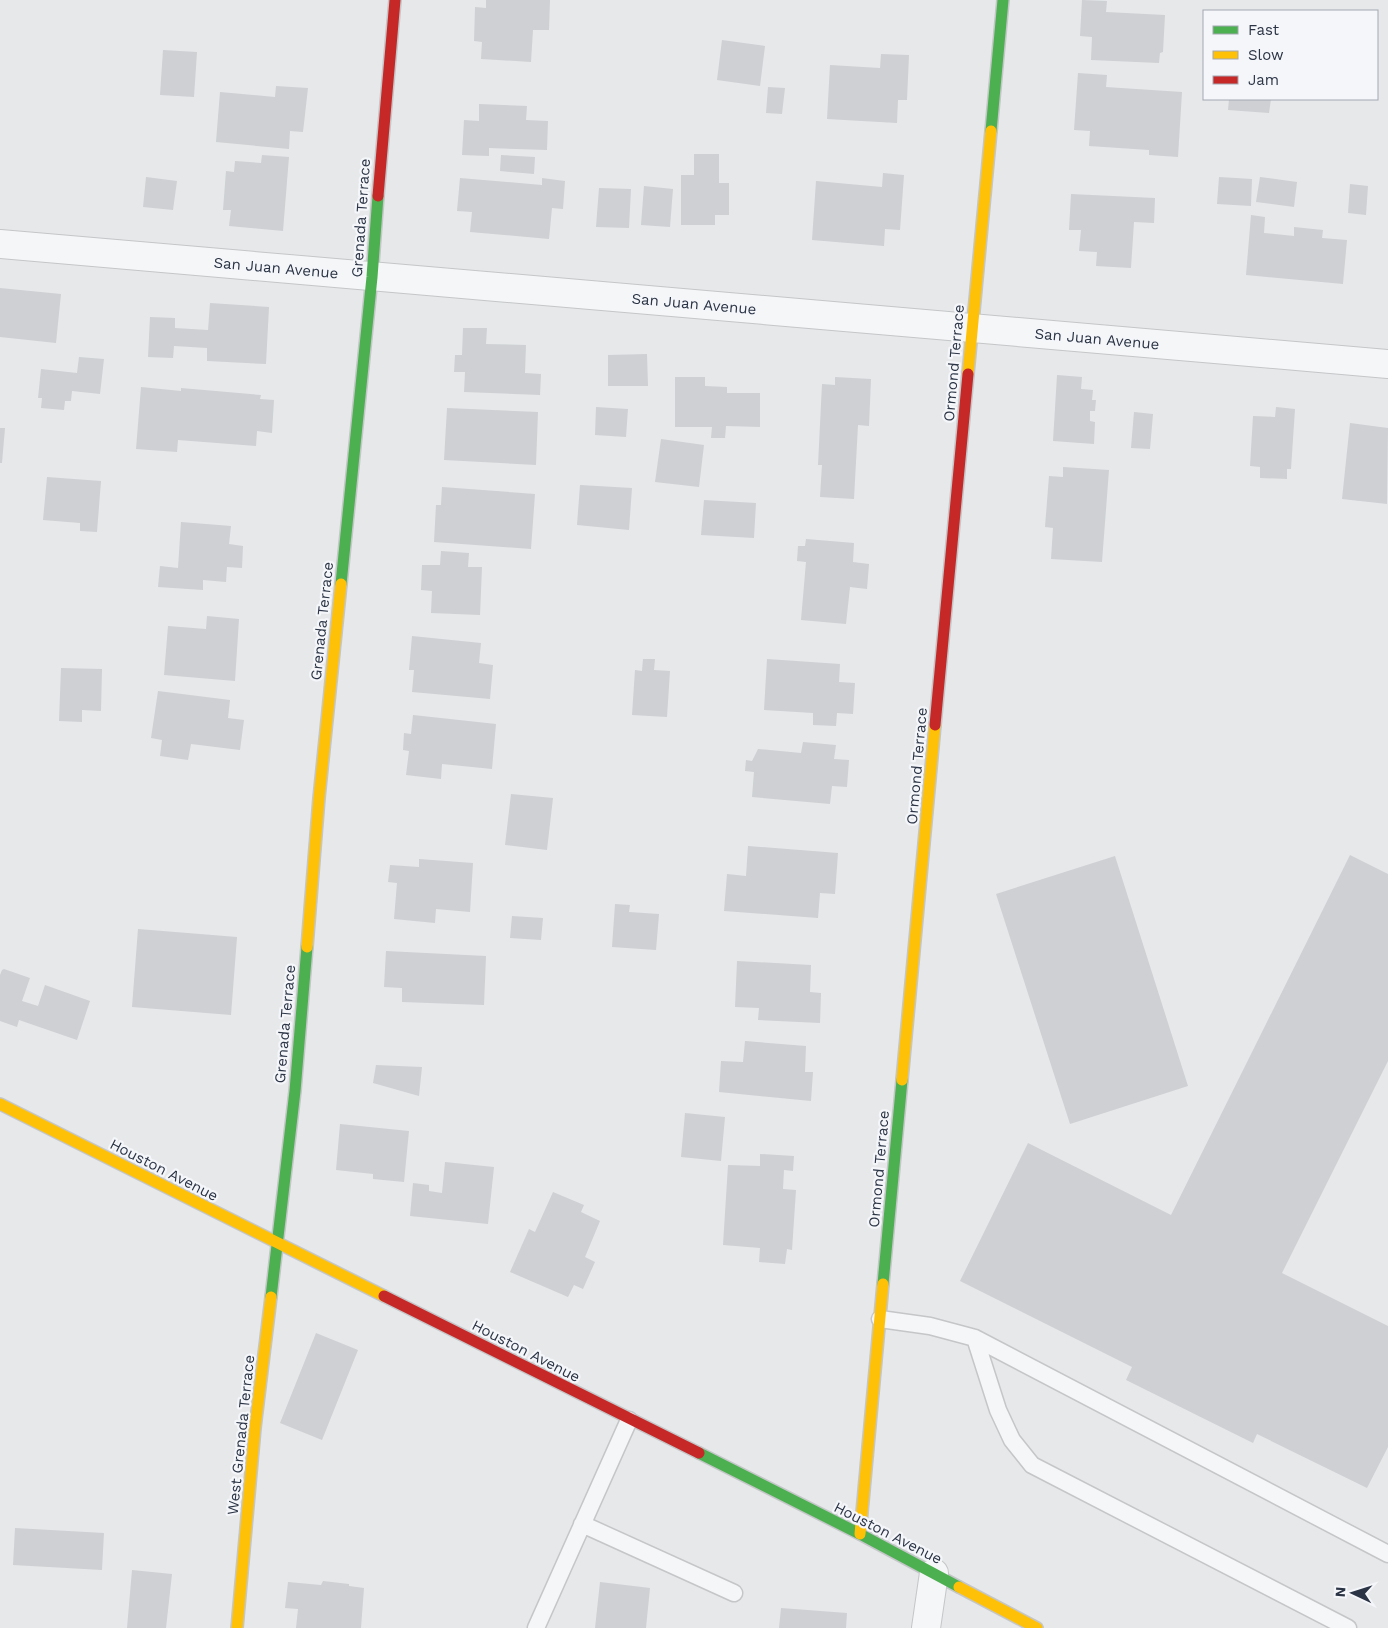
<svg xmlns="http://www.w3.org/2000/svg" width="1388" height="1628" font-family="'Work Sans',sans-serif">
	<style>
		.building { fill: #ced0d3 }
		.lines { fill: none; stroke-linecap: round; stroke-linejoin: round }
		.lane-casing { stroke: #c4c6c8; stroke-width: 19 }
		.street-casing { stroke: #c4c6c8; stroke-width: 30 }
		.fast-casing { stroke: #c4c6c8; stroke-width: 14 }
		.slow-casing { stroke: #c4c6c8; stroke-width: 14 }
		.jam-casing { stroke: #c4c6c8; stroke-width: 14 }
		.lane { stroke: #f5f6f7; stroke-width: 16 }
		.street { stroke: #f5f6f7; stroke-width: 28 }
		.fast { stroke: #4caf50; stroke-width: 11 }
		.slow { stroke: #ffc107; stroke-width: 11 }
		.jam { stroke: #c62828; stroke-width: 11 }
		.labels { text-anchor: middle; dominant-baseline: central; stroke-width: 4.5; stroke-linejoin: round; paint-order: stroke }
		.street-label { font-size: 15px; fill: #2b3445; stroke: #f4f6f9 }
	</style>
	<rect width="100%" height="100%" fill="#e6e8ea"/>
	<!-- building -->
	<path class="building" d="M486,0H550L549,30H533L531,62L481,59L482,42L474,41L475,7L486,8Z
		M1082,0L1107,1L1106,12L1165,15L1163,52L1160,53L1159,63L1091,60L1092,37L1080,36Z
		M722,40L765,46L760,86L717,80Z
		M163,50L197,52L194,97L160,95Z
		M881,54L909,55L907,100H898L897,123L827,119L830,65L880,68Z
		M1078,73L1107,75L1106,87L1182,92L1178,157L1149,155V150L1089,146L1090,131L1074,130Z
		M276,86L308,88L303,132L290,131L289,149L216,142L220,92L275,97Z
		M768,87L785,88L782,114L766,113Z
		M1229,99H1271L1269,113L1228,110Z
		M479,104L527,106L526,120L548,121L547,150L489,148V156L462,155L464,120L479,121Z
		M694,154H719V183H729V215H715V225H681V175H694Z
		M262,155L289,157L283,231L229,226L231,210H223L226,171L234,172L235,161L261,163Z
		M501,155L535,157L534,174L500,171Z
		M883,173L904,175L900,230L885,229L884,246L812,240L816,181L882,187Z
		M146,177L177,181L173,210L143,207Z
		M1219,177L1252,179L1251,206L1217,204Z
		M1260,177L1297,182L1294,207L1256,202Z
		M460,178L542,185V178L565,181L563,209L552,208L549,239L470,232L472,212L457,211Z
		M1350,184L1368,186L1366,215L1348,213Z
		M644,186L673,189L670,227L641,225Z
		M599,188L631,189L629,228L596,227Z
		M1071,194L1155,198L1154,223L1134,222L1131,268L1096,266L1097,252L1079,251L1081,230H1069Z
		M1251,215L1265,217L1264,233L1294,236V227L1323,230L1322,238L1347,240L1343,284L1246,275Z
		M0,288L61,294L56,343L0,337Z
		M210,303L269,307L266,364L207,361V348L174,346L173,358L148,357L150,317L175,318V328L208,330Z
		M463,328H487L486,344L526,345L525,373L541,374L540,395L464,392L465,372H454L455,355H462Z
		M647,354L648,386H608V355Z
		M79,357L104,359L100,394L72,391L71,401H65L64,410L41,408L42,398H38L41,369L77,373Z
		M1057,375L1082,377L1081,389L1093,390L1092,400H1096L1095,411H1090V421L1095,422L1094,444L1053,441Z
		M675,377H705V386L727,387V393H760V427L726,426L725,438H711L712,427H675Z
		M835,377L871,379L869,426L858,425L854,499L820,497L822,465H818L822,384L835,385Z
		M141,387L181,391V388L261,395L260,399L274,400L272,433L257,431L256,446L178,440L177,452L136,449Z
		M596,407L628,409L626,437L595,435Z
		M1276,407L1295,409L1291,469H1287V479L1260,478V467L1250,466L1253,416L1275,417Z
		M447,408L538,412L536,465L444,460Z
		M1134,412L1153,414L1150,449L1131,448Z
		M1350,423L1388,428L1387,504L1342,499Z
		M0,428H5L2,463H0Z
		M661,439L704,445L699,487L655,482Z
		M1063,467L1109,470L1102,562L1051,559L1053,528L1045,527L1049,476L1063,477Z
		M47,477L101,481L97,532L80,531V523L43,520Z
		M580,485L632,488L629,530L577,525Z
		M442,487L535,494L531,549L434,542L436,505H441Z
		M704,500L756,503L754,538L701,535Z
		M181,522L231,526L229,544L243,546L242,568L227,567L226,582L203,580V590L158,587L160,566L178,568Z
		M806,539L854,543L853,562L869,564L867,589L850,587L846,624L801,620L806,562L797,561L798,546H805Z
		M441,551L469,553L468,567H482L480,615L431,613L432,591L421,590L422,565H440Z
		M207,616L239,619L235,681L164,675L168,626L206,629Z
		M412,636L481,643L479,663L493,665L490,699L412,692L414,670H409Z
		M643,659H655L654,670L670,671L667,717L632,715L635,670L642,671Z
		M767,659L840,664L839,682L855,683L853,714L837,713L836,726L813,725V713L764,710Z
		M61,668L102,669L101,711L82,710V722L59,721Z
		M158,691L230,700L228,718L244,720L240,750L191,744L188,760L160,756L162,740L151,738Z
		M413,715L496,724L492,769L442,764L441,779L406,775L409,751L403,750L404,733L411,734Z
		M803,742L836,745L834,759L849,760L847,787L832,786L830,804L752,797L754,772L745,771L746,760L752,761L758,749L801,753Z
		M511,794L553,798L547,850L505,845Z
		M748,846L838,853L835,894L820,893L818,918L724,911L727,874L746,876Z
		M1350,855L1388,874V1061L1282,1273L1388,1326V1447L1367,1488L1257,1434L1253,1443L1126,1380L1132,1367L960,1281L1028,1143L1171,1215Z
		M1115,856L1188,1086L1070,1124L996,894Z
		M419,859L473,863L470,912L436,909L435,923L394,919L397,883L388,882L390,865L419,867Z
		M615,904L630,905L629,912L659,914L656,950L612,947Z
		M512,916L543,918L541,940L510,938Z
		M138,929L237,937L231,1015L132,1007Z
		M386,951L486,956L484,1005L402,1002V988L384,987Z
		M737,961L811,965L810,992L821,993L820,1023L758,1020L759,1008L735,1007Z
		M4,969L30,978L22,1001L38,1006L45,985L90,1001L77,1040L19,1020L17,1027L0,1021V975L2,970Z
		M745,1041L806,1046L805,1072H813L811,1101L719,1092L721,1061L743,1062Z
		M376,1065L422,1067L419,1096L373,1083Z
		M685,1113L725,1117L721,1161L681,1157Z
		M340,1124L409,1131L404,1182L373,1179V1174L336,1170Z
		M760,1154L794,1156L793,1171L784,1170L783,1189L796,1190L792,1250L787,1249L785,1264L759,1262L760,1248L723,1245L728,1165L760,1166Z
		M445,1162L494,1167L488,1224L410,1216L413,1183L429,1185V1191L442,1193Z
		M553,1192L584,1205L581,1212L600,1221L585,1257L595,1262L583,1289L574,1285L568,1297L510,1272L529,1229L535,1232Z
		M316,1333L358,1350L322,1440L280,1423Z
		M15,1528L104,1533L102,1570L13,1565Z
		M132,1570L172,1574L166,1628H127Z
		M323,1581L349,1584V1586L364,1588L361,1628H296L298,1609L285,1608L288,1582L321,1585Z
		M600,1582L650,1588L646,1628H595Z
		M781,1608L847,1613L846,1628H779Z"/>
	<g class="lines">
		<defs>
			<path id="lane" d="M880,1319L930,1326L975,1338L1388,1554
				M975,1338L998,1410L1012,1440L1032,1465L1348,1628
				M582,1524L734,1593
				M536,1628L629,1420"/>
			<path id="street" d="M0,244L1388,364
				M926,1628L934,1573"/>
			<path id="fast" d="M991,131L1003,0
				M341,584L372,277L378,196
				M883,1284L902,1080
				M271,1297L295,1091L307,947
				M699,1453L860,1534L959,1587"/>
			<path id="slow" d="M968,374L991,131
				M307,947L319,798L341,584
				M902,1080L935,725
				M0,1104L384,1296
				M860,1534L883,1284
				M959,1587L1037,1628
				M237,1628L255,1428L271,1297"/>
			<path id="jam" d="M378,196L395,0
				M935,725L968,374
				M384,1296L699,1453"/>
		</defs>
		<!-- lane casing -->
		<use href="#lane" class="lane-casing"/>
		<!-- street casing -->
		<use href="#street" class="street-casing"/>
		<!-- fast casing -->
		<use href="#fast" class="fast-casing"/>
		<!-- slow casing -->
		<use href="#slow" class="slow-casing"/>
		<!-- jam casing -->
		<use href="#jam" class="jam-casing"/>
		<!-- lane -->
		<use href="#lane" class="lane"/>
		<!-- street -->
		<use href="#street" class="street"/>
		<!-- fast -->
		<use href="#fast" class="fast"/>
		<!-- slow -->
		<use href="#slow" class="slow"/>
		<!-- jam -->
		<use href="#jam" class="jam"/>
	</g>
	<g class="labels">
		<!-- street labels -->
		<g class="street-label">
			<text transform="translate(361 218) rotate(-86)">Grenada Terrace</text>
			<text transform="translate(276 268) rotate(5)">San Juan Avenue</text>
			<text transform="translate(694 304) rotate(5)">San Juan Avenue</text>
			<text transform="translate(1097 339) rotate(5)">San Juan Avenue</text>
			<text transform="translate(954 363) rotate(-85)">Ormond Terrace</text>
			<text transform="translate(322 621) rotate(-84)">Grenada Terrace</text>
			<text transform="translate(917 766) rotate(-85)">Ormond Terrace</text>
			<text transform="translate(285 1024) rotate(-85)">Grenada Terrace</text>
			<text transform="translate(879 1169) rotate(-85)">Ormond Terrace</text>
			<text transform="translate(164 1170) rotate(27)">Houston Avenue</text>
			<text transform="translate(526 1351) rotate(27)">Houston Avenue</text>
			<text transform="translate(241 1435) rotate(-84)">West Grenada Terrace</text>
			<text transform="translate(888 1533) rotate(27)">Houston Avenue</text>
		</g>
	</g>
	<!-- legend -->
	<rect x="1203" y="10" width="175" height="90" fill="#f4f6f9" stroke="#a4a8b1"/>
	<rect x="1213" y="26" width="25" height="8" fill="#4caf50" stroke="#a4a8b1"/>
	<text x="1248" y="35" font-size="15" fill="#2b3445">Fast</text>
	<rect x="1213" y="51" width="25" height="8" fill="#ffc107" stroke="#a4a8b1"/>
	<text x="1248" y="60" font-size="15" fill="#2b3445">Slow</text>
	<rect x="1213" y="76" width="25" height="8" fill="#c62828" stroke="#a4a8b1"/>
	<text x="1248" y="85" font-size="15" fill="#2b3445">Jam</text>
	<!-- north arrow -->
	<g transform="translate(1353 1593) rotate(274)" stroke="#f4f6f9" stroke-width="4" paint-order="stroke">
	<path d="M0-4L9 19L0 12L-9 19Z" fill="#2b3445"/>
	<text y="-8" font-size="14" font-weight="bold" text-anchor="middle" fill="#2b3445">N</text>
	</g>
</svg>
